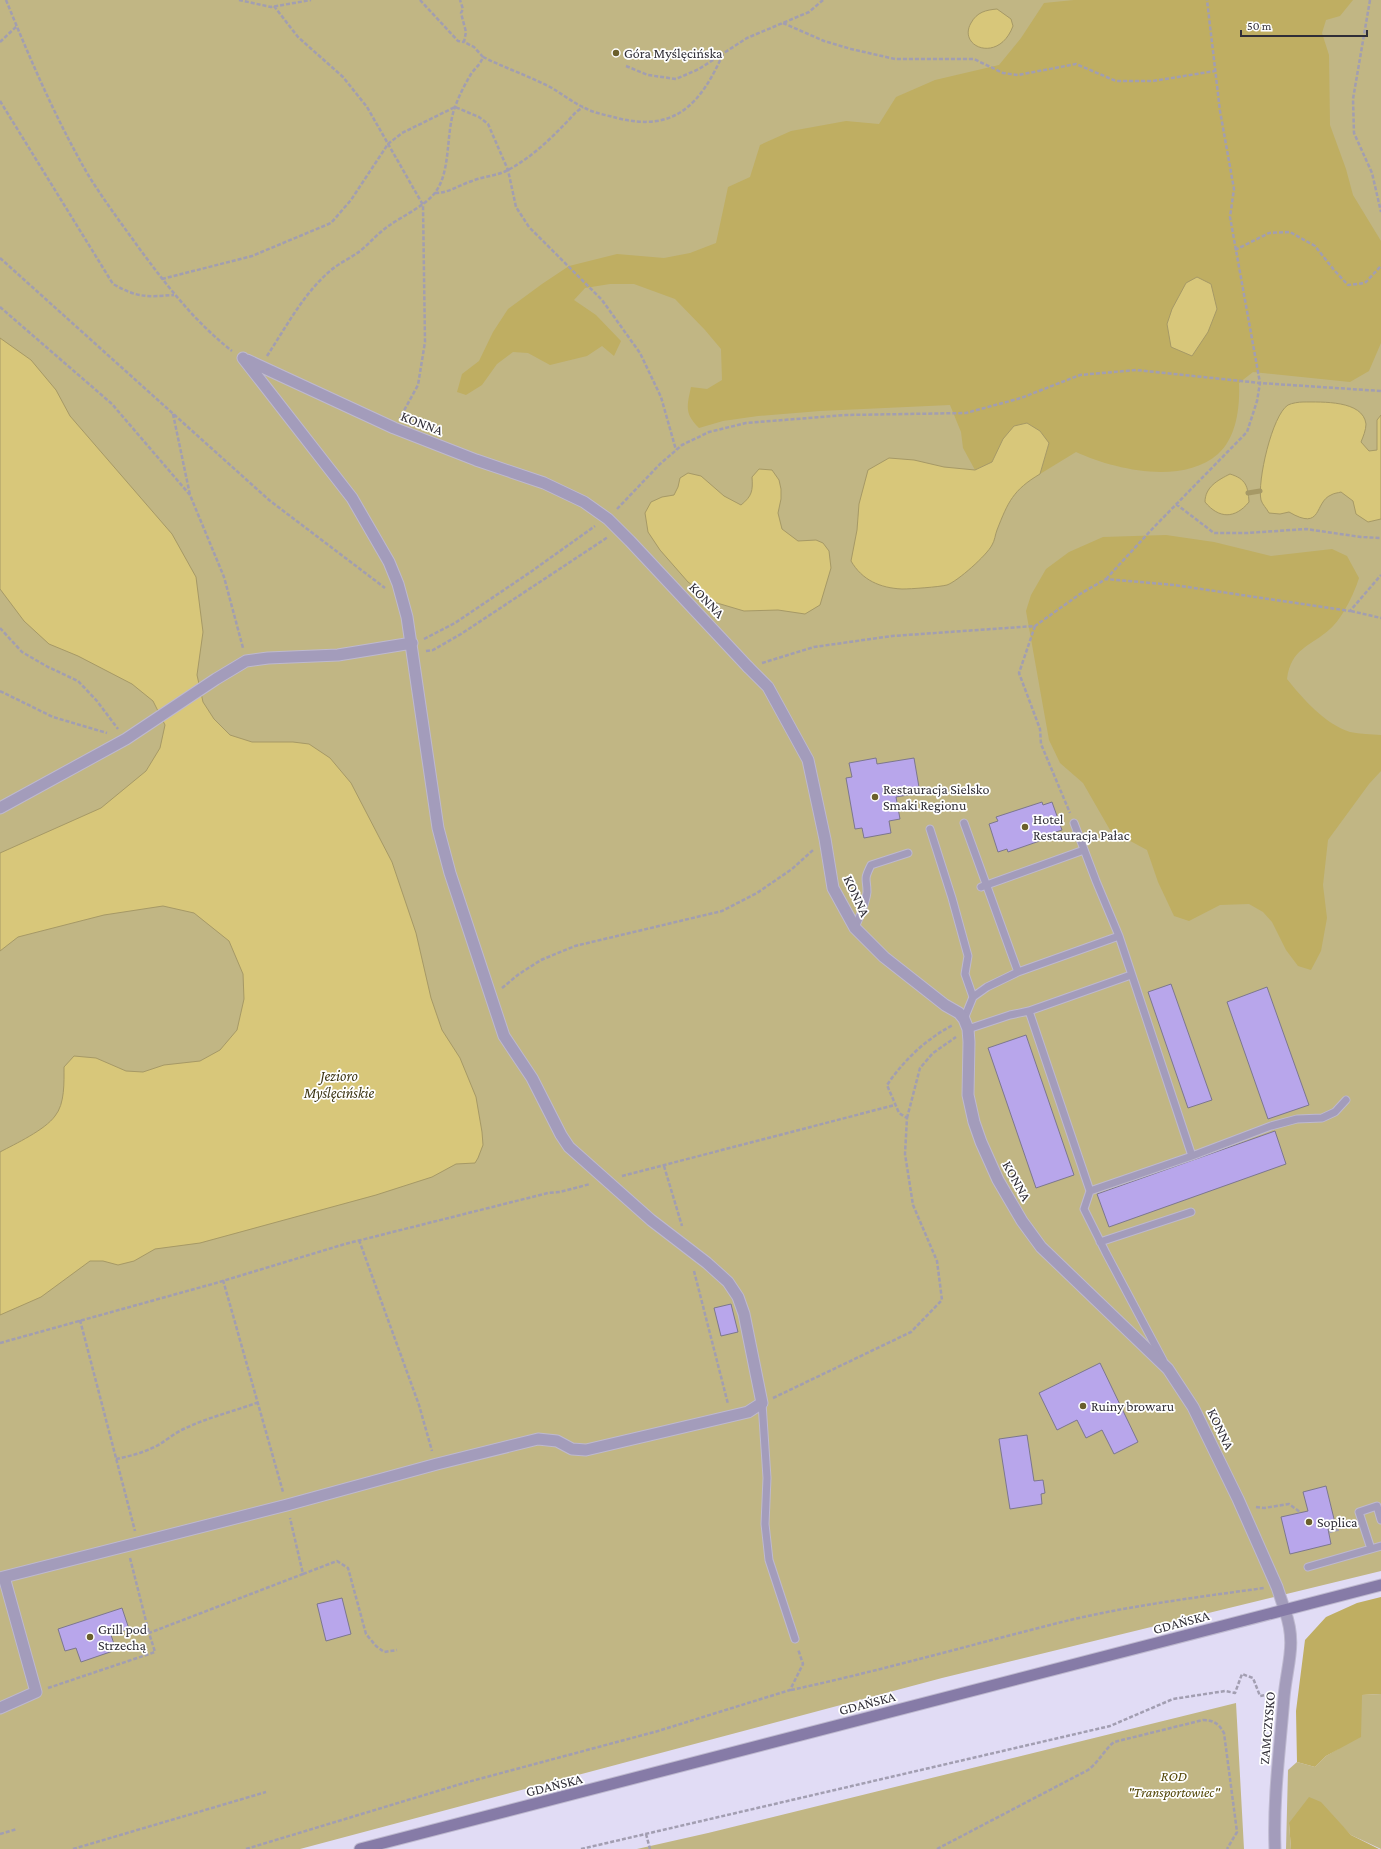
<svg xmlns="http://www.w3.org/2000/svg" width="1381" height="1849" font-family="'Crimson Pro',serif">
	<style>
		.green { fill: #c1b684 }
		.forest { fill: #bfae62 }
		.water { fill: #d8c77a; stroke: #a69966 }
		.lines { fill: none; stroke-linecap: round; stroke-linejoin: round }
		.stream { stroke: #a69966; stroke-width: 5 }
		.building { fill: #b8a6eb; stroke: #7c778d }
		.service-casing { stroke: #beb9cf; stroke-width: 9 }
		.pedestrian-casing { stroke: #beb9cf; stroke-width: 13 }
		.minor-casing { stroke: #beb9cf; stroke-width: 13 }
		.tertiary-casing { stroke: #beb9cf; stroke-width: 13 }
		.secondary-casing { stroke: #beb9cf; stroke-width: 13 }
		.path { stroke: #a29eb1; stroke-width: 2.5; stroke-dasharray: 4 2; stroke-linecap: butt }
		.service { stroke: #a39cbb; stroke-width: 7 }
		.pedestrian { stroke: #a39cbb; stroke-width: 11 }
		.minor { stroke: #a39cbb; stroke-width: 11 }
		.tertiary { stroke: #a39cbb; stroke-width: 11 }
		.secondary { stroke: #867ba7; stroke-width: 11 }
		.poi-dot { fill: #6a5f2c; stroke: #fff; stroke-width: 1.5 }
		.labels { text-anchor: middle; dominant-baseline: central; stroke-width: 3.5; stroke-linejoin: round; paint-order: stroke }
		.poi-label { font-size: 14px; fill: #302e37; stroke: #fff; text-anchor: start }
		.street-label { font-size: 14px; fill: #302e37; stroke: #fff }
		.park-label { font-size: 14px; font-style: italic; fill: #524607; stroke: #fff }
		.water-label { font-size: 15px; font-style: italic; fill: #3c3513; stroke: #fff }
	</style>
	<rect width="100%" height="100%" fill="#e1dcf5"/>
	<!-- green -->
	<path class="green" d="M0,0H1381V1571L942,1678L300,1849H0Z
		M1381,1694V1849L1351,1835L1344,1828L1289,1823L1291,1849H1286L1288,1770L1297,1762L1315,1767L1326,1756L1338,1749L1362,1695Z
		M1236,1703L1244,1849H637L708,1833Z"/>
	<!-- forest -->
	<path class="forest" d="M1074,0H1353L1340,16L1326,20L1322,33L1329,55L1330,125L1346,169L1353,195L1381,241V343L1369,371L1350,382L1253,372L1239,383C1240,406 1237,437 1218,454C1183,485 1115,470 1076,452L1040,474L1049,443L1003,439L992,462L975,470L963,448L961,432L950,405L820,411L758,416L723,421L699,428C684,413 687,406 691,387L707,389L722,380L721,349L705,330L675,299L634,284H610L585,288L574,300L596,315L621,341L614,356L602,346L587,356L550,365L528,353L513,352L497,364L482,385L466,395L457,392L462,374L479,361L493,332L508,309L542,284L569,266L617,254L664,258L690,253L716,243L728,187L750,177L760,145L791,131L846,121L879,124L896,97L935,80L999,65L1021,38L1044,3Z
		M1166,535L1214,542L1271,556L1332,549L1347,556L1359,578C1354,594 1342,619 1330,629C1310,647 1291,648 1287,679C1303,699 1325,724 1350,732C1360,734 1371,734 1381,735V771L1369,784L1328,840L1323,885L1327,918L1321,951L1311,970L1298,966L1286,950L1272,922L1263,912L1249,904L1220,905L1189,921L1174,916L1158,882L1147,850L1110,830L1083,783L1060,763L1049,740L1026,611L1031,595L1046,569L1069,552L1103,537Z
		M1381,1597V1694L1362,1695L1361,1737L1326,1756L1315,1767L1297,1762L1296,1711L1305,1640L1326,1617L1357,1603Z
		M1309,1797L1321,1802L1351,1835L1379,1849H1291L1289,1823Z"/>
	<!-- water -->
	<path class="water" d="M997,9L1011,19L1013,26C999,64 957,47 971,23C977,12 986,10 997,9Z
		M1197,277L1211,284L1217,309L1208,332L1192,356L1171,347L1167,324L1172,309L1186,283Z
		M0,338L31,360L56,390L70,416L172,534L196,577L203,632L197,675L203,702L214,719L230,735L252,742H293L309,744L330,758L351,783L392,862L416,933L431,998L442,1030L460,1058L476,1097L482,1132L483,1145L478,1158L475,1163L456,1164L432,1177L376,1195L200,1243L155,1249L134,1261L118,1265L103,1261H90L41,1297L0,1315V1152C15,1144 45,1130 55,1116C65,1104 64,1082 64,1067L74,1056L96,1058L126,1071L143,1072L164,1065L200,1061L220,1050L237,1030L244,999L243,974L229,941L194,913L163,906L104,915L18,937L0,951V853L101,808L146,771L160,748L165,725L153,701L132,684L78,656L49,644L24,621L0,589Z
		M1303,402C1322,402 1363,400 1366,424C1366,430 1363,437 1361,442L1369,451L1377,450V420L1381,415V519L1368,522L1356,514L1353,501L1341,492C1338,493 1334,493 1331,495C1314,502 1323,532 1289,512L1280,514L1269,513C1267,509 1262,504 1261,500C1257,482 1272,415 1288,405C1292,403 1299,402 1303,402Z
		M1027,423L1040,431L1049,443L1040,474C1013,490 1008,502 997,530C995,535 995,540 992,545C987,555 958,581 947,585C939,587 911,589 902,589C880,588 862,580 851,561L857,530L859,504L868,470L889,458L914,460L944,467L975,470L992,462L1003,439L1014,426Z
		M759,469L772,470L779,480L781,489V499L778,513L782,529L798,541L816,540L823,543L829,551L831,568L820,605L805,614L778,610L744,611L717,603L688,582L660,550L648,532L645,513L651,502L662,497L674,495L678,487L680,478L688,473L701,476L724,496L741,505C752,496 753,491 752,477Z
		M1230,474C1246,479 1248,486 1249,502C1235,519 1219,519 1205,502C1205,487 1218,480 1230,474Z"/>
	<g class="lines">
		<!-- stream -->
		<path class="stream" d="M1248,493L1260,491"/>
	</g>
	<!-- building -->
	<path class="building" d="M876,758L877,764L914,758L920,793L896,797L900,819L889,821L891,833L864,838L862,828L855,829L846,778L852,777L849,763Z
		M1042,802L1043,805L1052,802L1062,830L1053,833L1054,836L1008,852L1007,849L998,852L989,824L998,821L996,817Z
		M1171,984L1212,1100L1188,1108L1148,992Z
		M1267,987L1309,1105L1268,1119L1227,1002Z
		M1026,1035L1074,1175L1036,1188L988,1048Z
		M1275,1131L1286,1164L1109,1227L1097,1194Z
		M731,1304L738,1332L721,1336L714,1308Z
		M1100,1363L1138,1442L1114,1454L1102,1430L1086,1438L1077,1420L1057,1430L1039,1393Z
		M1027,1435L1034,1481L1043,1480L1045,1493L1041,1494L1042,1504L1010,1509L999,1439Z
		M1326,1486L1336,1527L1328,1529L1331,1544L1290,1554L1281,1517L1308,1511L1303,1492Z
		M342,1598L351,1634L326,1641L317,1604Z
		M122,1608L129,1629L111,1635L116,1650L81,1662L76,1648L65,1651L58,1629Z"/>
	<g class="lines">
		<defs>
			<path id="service" d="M964,823L1018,972L1119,936
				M1074,823L1096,881L1119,936L1192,1156L1090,1191L1029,1011L1131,975
				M930,829L952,898L968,956L965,974L973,997L964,1019
				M981,887L1084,850
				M855,928C859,917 866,904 867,892C867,878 863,881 871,865L908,853
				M973,997L987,987L1018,972
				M968,1029L1010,1015L1029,1011
				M1192,1156L1271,1126L1297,1119L1322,1118L1335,1112L1346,1100
				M1090,1191L1084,1209L1106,1253L1163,1360
				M1100,1242L1191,1212
				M762,1403L767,1478L765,1524L769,1560L795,1639
				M1371,1549L1359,1512L1377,1506L1381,1520
				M1308,1567L1381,1546"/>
			<path id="pedestrian" d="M247,360L394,428L476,460L544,483L584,502L608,519L630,541L748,667
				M0,808L126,739L216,679L246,661L268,658L338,655L412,643
				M0,1578L287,1505L437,1464L538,1439L557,1441L572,1449L586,1450L748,1412L762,1403L744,1314L738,1297L728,1282L707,1263L651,1220L569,1147L561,1135L532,1078L504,1036L450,873L438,828L407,617L398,584L389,562L352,498L243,358
				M0,1708L36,1692L4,1577"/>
			<path id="minor" d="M748,667L768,687L808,760L825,839L833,888L855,928L884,957L945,1005L959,1013L964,1019L968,1029L969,1042L968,1095L974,1122L981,1142L998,1180L1022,1221L1041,1247L1168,1369L1193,1407L1238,1499L1277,1587L1285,1611"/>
			<path id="tertiary" d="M1275,1849C1273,1798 1280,1748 1284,1697C1287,1664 1297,1644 1285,1611"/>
			<path id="secondary" d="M360,1849L1381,1585"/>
		</defs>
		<!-- service casing -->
		<use href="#service" class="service-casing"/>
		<!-- pedestrian casing -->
		<use href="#pedestrian" class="pedestrian-casing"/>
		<!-- minor casing -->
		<use href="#minor" class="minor-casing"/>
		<!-- tertiary casing -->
		<use href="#tertiary" class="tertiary-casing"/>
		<!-- secondary casing -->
		<use href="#secondary" class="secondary-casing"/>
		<!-- path -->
		<path class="path" d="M6,0C30,59 55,117 87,173C103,199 121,223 139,248C167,286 195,322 232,351
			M239,0L271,7L311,0
			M420,0L458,41L464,42
			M1370,0L1353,99L1354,133L1372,173L1381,212
			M274,6L298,37L343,77L367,107L423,205L425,342L418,385L400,418
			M783,23L824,41L851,49L895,59H974L1003,73L1018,75L1076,64L1116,81H1153L1215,71
			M0,42L17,26
			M483,57C505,68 529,76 552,88C562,94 572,102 583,107C593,113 606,115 617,118C676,133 701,103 723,54
			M626,66L648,75L676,79L699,69L747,38L809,12L823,0
			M0,101L113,284C138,298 146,297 174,295
			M435,193C449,193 459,185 472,181C484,176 497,176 508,170C534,156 556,134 576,112L583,107
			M1235,250L1269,233L1290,232L1315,246L1334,270L1348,285L1365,283L1381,266
			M0,258L269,500L385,588
			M162,279L252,256L331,223L351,200L388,144L402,133L455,107L479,117L488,124L508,170L516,207L529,227L602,300L640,353L661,397L676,450
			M0,307L112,404L190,495L224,577L243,648
			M267,356C286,327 304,293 330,271C339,263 351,258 360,251C371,242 379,232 390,225C403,216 424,206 434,194C452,172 445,134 455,107C459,96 465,84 471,74C476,67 480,65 483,57L474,47L464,42L466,32L461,13L463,9L460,0
			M173,414L190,495
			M1176,504L1214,533H1247L1306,529L1361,537L1381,538
			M617,509L660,464L682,445L709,432L746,423L846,415L966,413L1021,398L1080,375L1136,370L1260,383L1381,391
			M1106,579L1154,527L1247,432L1257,401L1260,383L1230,217L1234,189L1220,111L1207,0
			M1351,611L1381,618
			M1035,626L1019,673L1040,729L1041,744L1070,813
			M0,628L22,652L48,667L78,681L97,701L118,729
			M424,639L455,623L532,571L595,526
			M426,651L433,650L461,634L608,537
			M762,663L814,647L892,636L1035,626L1080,594L1106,579L1174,585L1350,611L1381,575
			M0,691L53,717L107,733
			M502,988L519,974L541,960L575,946L722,911L757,893L792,869L813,850
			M907,1118L920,1068L933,1053L956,1037
			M664,1166L682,1226
			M622,1176L895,1105
			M359,1240L419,1405L432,1451
			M694,1271L728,1404
			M223,1280L283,1492
			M80,1320L135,1531
			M0,1343L216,1283L345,1244L548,1193L560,1192L590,1184
			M773,1398L911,1332L942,1300L937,1261L913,1205L905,1154L907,1118L899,1113L887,1085C904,1060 926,1039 953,1025
			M116,1459C131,1456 146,1452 160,1444C168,1439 176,1432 186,1428C209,1417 235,1411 259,1402
			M1256,1507L1264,1508L1289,1504L1300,1512
			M1329,1532L1341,1529
			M130,1558L149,1633
			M303,1574L337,1561L348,1568L366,1634L376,1646L384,1652L397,1650
			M48,1688L155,1652L149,1633L303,1574L290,1518
			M791,1690C884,1670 977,1643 1070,1620C1134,1605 1199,1597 1264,1588
			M0,1834L17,1829
			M646,1834L650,1849
			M73,1849L266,1792
			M246,1849L464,1783L658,1731L790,1690L803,1664L798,1649
			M581,1849L1110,1726L1173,1699L1225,1691L1235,1693L1242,1674L1253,1678L1260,1696L1270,1694
			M937,1849L1088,1770C1099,1762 1104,1750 1114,1742L1203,1720C1214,1720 1219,1724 1224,1733L1237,1832L1227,1849"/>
		<!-- service -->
		<use href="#service" class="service"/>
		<!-- pedestrian -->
		<use href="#pedestrian" class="pedestrian"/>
		<!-- minor -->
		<use href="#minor" class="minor"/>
		<!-- tertiary -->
		<use href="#tertiary" class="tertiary"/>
		<!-- secondary -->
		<use href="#secondary" class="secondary"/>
	</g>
	<!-- markers -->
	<g class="poi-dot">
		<circle cx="616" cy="53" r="4"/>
		<circle cx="875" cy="797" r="4"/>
		<circle cx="1025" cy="827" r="4"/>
		<circle cx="1083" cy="1406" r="4"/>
		<circle cx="1309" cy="1522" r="4"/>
		<circle cx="90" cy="1637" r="4"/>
	</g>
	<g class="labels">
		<!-- poi labels -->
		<g class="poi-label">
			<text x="624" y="53">Góra Myślęcińska</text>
			<text x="883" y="789">Restauracja Sielsko<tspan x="883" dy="16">Smaki Regionu</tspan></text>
			<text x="1033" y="819">Hotel<tspan x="1033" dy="16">Restauracja Pałac</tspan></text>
			<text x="1091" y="1406">Ruiny browaru</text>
			<text x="1317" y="1522">Soplica</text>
			<text x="98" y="1629">Grill pod<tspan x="98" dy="16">Strzechą</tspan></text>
		</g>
		<!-- street labels -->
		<g class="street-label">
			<text transform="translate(422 423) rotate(21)">KONNA</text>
			<text transform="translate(707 600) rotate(46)">KONNA</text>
			<text transform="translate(857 896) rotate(65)">KONNA</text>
			<text transform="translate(1017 1181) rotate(61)">KONNA</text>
			<text transform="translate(1221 1429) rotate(64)">KONNA</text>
			<text transform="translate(1181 1622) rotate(-15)">GDAŃSKA</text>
			<text transform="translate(867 1703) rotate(-15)">GDAŃSKA</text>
			<text transform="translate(1267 1728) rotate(-85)">ZAMCZYSKO</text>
			<text transform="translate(554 1785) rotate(-14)">GDAŃSKA</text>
		</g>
		<!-- park labels -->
		<g class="park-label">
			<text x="1174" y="1776">ROD<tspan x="1174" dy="16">"Transportowiec"</tspan></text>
		</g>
		<!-- water labels -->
		<g class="water-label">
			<text x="339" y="1076">Jezioro<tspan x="339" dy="17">Myślęcińskie</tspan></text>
		</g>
	</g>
	<!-- scale -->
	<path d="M1241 30v6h126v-6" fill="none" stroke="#302e37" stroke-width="2"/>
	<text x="1247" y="30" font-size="12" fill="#302e37" stroke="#ffffff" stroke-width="3" paint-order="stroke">50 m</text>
</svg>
